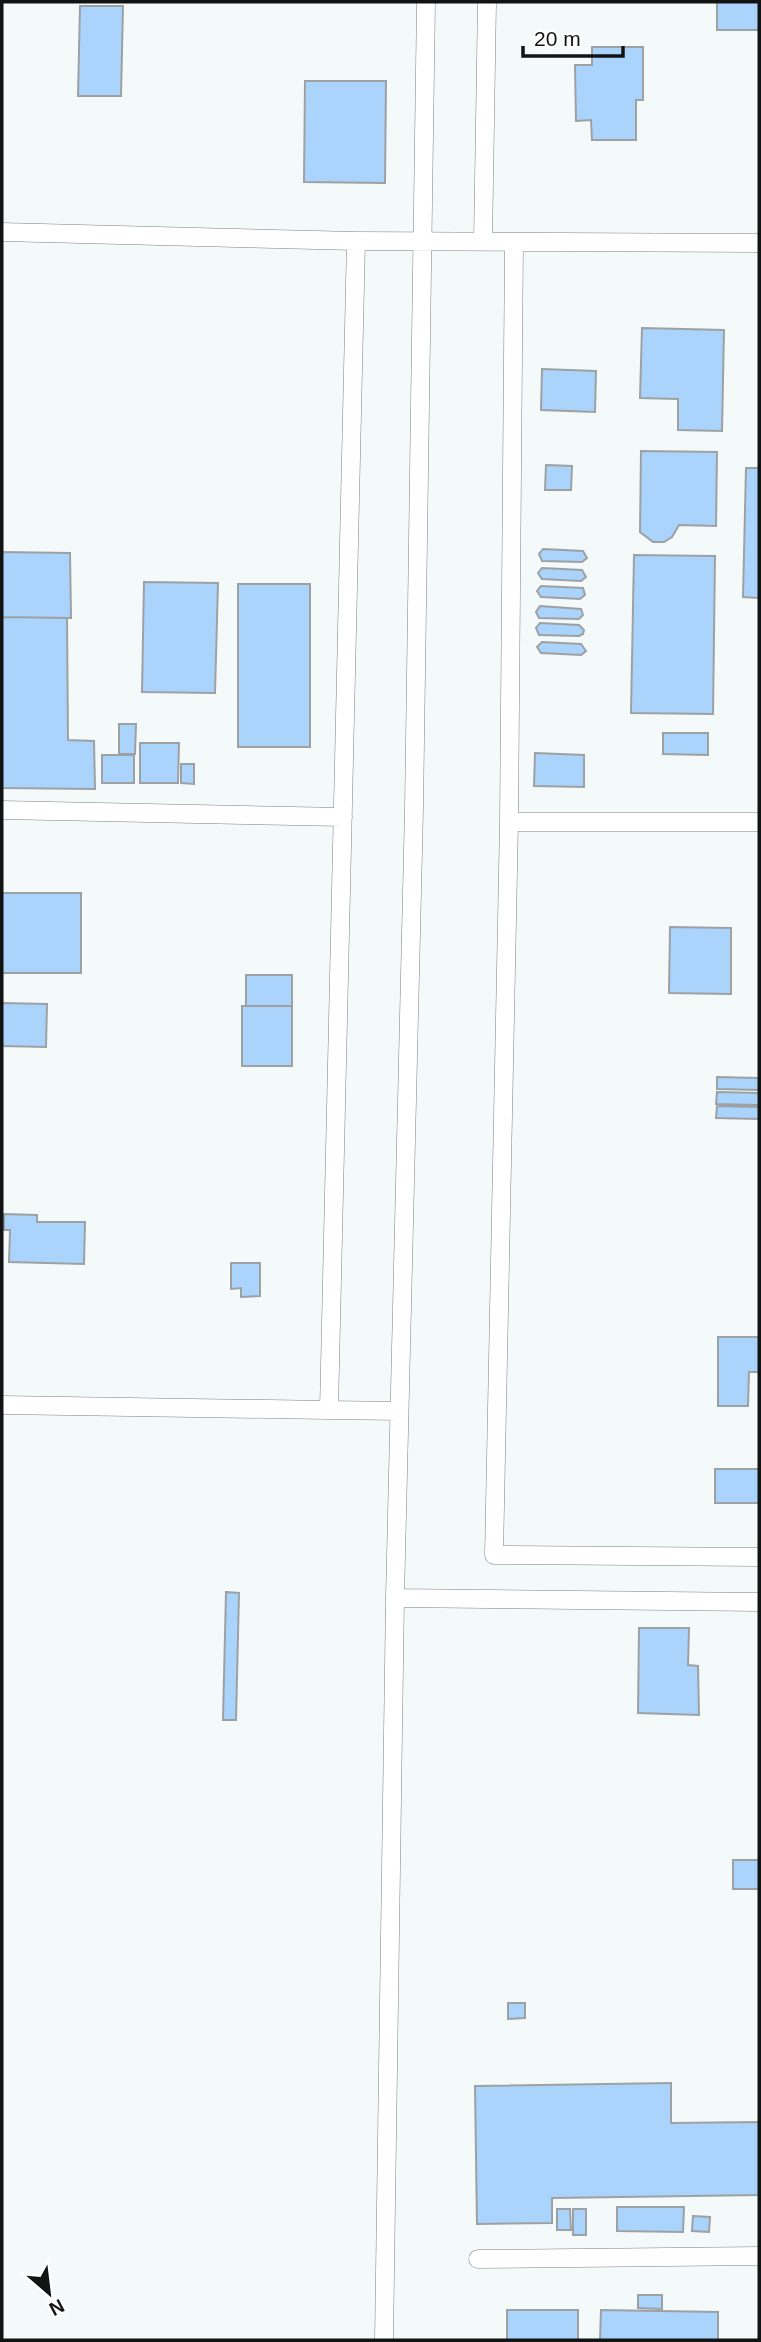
<svg xmlns="http://www.w3.org/2000/svg" width="761" height="2342" font-family="Helvetica,sans-serif">
	<style>
		.building { fill: #abd4fd; stroke: #9ea1a4; stroke-width: 2 }
		.lines { fill: none; stroke-linecap: round; stroke-linejoin: round }
		.service-casing { stroke: #7d8182; stroke-width: 19 }
		.service { stroke: #fff; stroke-width: 18 }
	</style>
	<rect width="100%" height="100%" fill="#f4f9fa"/>
	<!-- building -->
	<path class="building" d="M717,2H759V30H717Z
		M80,6H123L121,96H78Z
		M592,47H643V100H636V140H592L591,120L576,121L575,65H592Z
		M305,81H386L385,183L304,182Z
		M642,328L724,330L722,431L678,430V399L640,398Z
		M542,369L596,371L595,412L541,410Z
		M641,451L717,452L716,526L679,525L672,537L664,542H653L640,532Z
		M546,465L572,466L571,490H545Z
		M746,468H759V598L743,597Z
		M543,549L583,551L587,558L582,562L542,561L539,554Z
		M2,552L70,553L71,618L2,617Z
		M634,555L715,556L713,714L631,713Z
		M542,568L582,570L586,577L581,581L542,579L538,573Z
		M144,582L218,583L215,693L142,692Z
		M238,584H310V747H238Z
		M541,586L583,588L585,595L580,599L541,597L537,591Z
		M540,606L581,609L583,615L579,619L539,618L536,612Z
		M2,617L67,618L68,740L94,741L95,789L2,788Z
		M540,623L579,625L584,630L583,634L579,636L539,635L536,628Z
		M542,642L581,644L586,651L581,655L541,653L537,647Z
		M119,724H136L135,754H119Z
		M663,733H708V755L663,754Z
		M140,743H179L178,783H140Z
		M535,753L584,755V787L534,786Z
		M102,755H134V783H102Z
		M181,764H194V784L181,783Z
		M2,893H81V973H2Z
		M670,927L731,928V994L669,993Z
		M246,975H292V1006H246Z
		M2,1003L47,1004L46,1047L2,1046Z
		M242,1006H292V1066H242Z
		M717,1077L759,1078V1090L717,1089Z
		M717,1092L759,1093V1105L716,1104Z
		M717,1106L759,1107V1119L716,1118Z
		M4,1214L37,1215V1222H85L84,1264L9,1262L10,1230H4Z
		M231,1263H260V1296L241,1297V1288L231,1289Z
		M718,1337H759V1372H749L748,1406H718Z
		M715,1469H759V1503H715Z
		M226,1592L239,1593L236,1720H223Z
		M639,1628H689L688,1665L698,1666L699,1715L638,1713Z
		M733,1860H759V1889H733Z
		M508,2003H525V2018L508,2019Z
		M671,2083V2123L759,2122V2195L552,2198V2223L477,2224L475,2086Z
		M617,2207H684L683,2232L617,2231Z
		M557,2209H570L571,2230H557Z
		M573,2209H586V2235H573Z
		M693,2216L710,2217L709,2232L692,2231Z
		M638,2295H662V2309L638,2308Z
		M507,2310H578V2340H507Z
		M601,2310L718,2312V2340H600Z"/>
	<g class="lines">
		<defs>
			<path id="service" d="M2,232L356,241L759,243
				M483,241L487,2
				M514,242L509,822L494,1555L759,1557
				M2,810L343,817
				M509,822H759
				M2,1405L329,1410L356,241
				M329,1410L399,1411
				M395,1598L759,1602
				M478,2259L759,2256
				M384,2340L395,1598L414,809L426,2"/>
		</defs>
		<!-- service casing -->
		<use href="#service" class="service-casing"/>
		<!-- service -->
		<use href="#service" class="service"/>
	</g>
	<!-- border -->
	<rect width="761" height="2342" fill="none" stroke="#121414" stroke-width="7"/>
	<!-- north arrow -->
	<g transform="translate(49 2293) rotate(152)" stroke="#ffffff" stroke-width="5" paint-order="stroke">
	<path d="M0-5L12 26L0 18L-12 26Z" fill="#121414"/>
	<text y="-10" font-size="19" font-weight="bold" text-anchor="middle" fill="#121414">N</text>
	</g>
	<!-- scale -->
	<path d="M523 46v10h100v-10" fill="none" stroke="#121414" stroke-width="3.5"/>
	<text x="534" y="46" font-size="21" fill="#121414" stroke="#ffffff" stroke-width="5" paint-order="stroke">20 m</text>
</svg>
